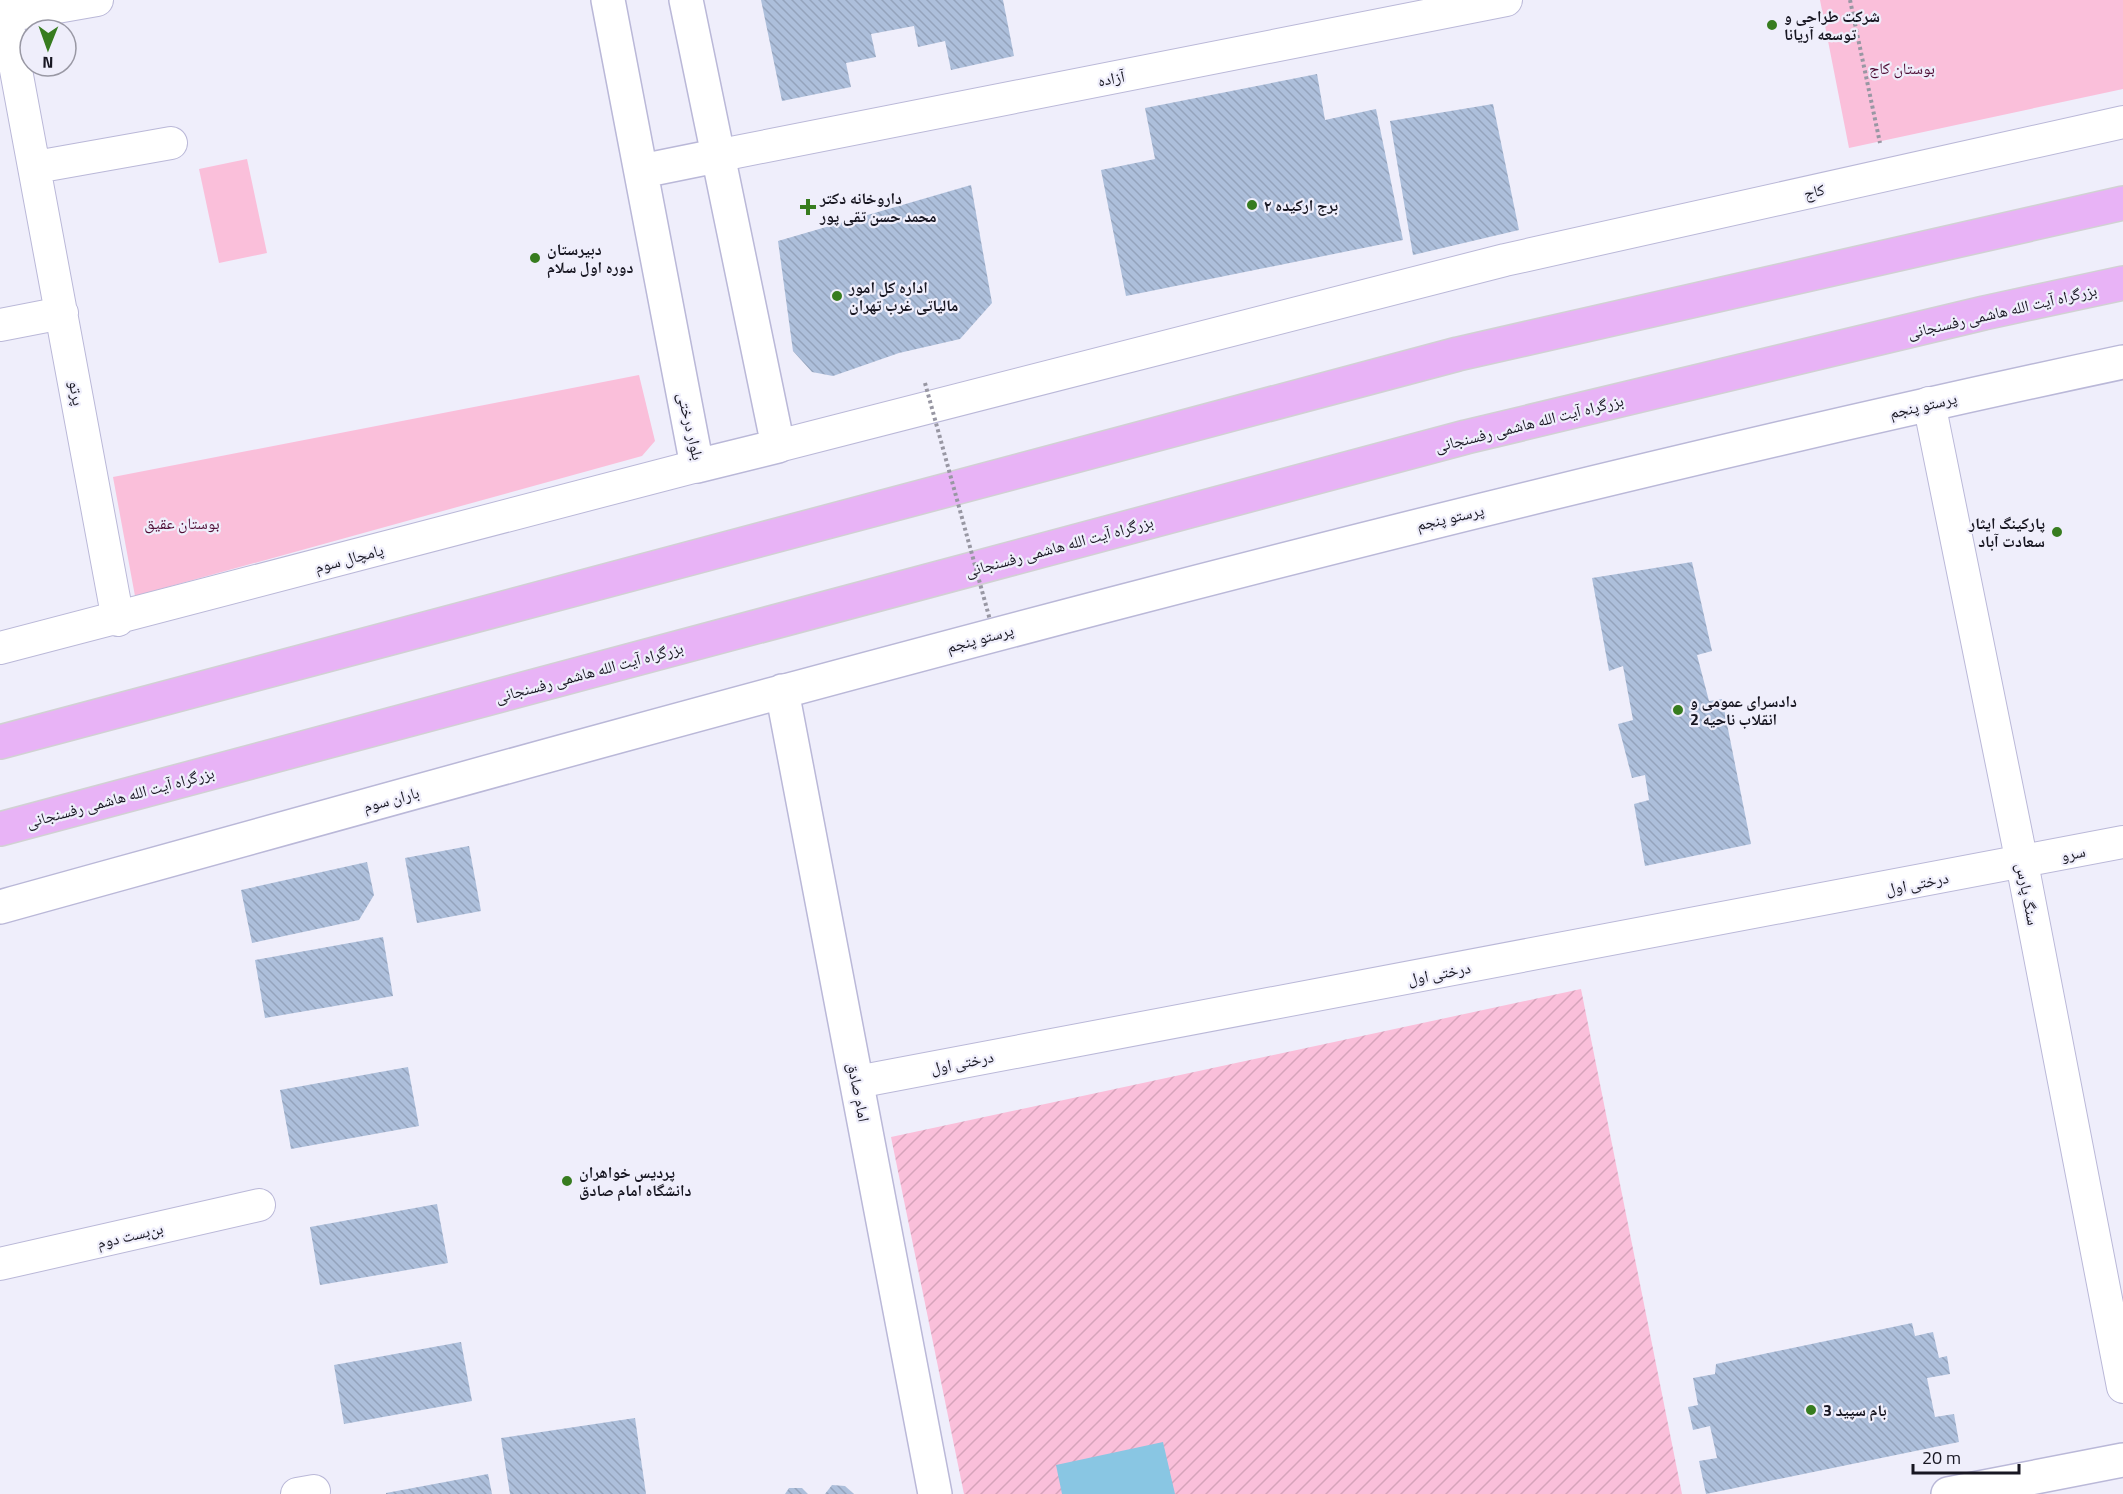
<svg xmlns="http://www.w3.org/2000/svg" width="2123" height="1494" font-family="'Titillium Web','Noto Naskh Arabic',sans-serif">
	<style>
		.green { fill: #fabfda }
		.garden { fill: url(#garden-furrows) }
		.water { fill: #89c6e3 }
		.building { fill: url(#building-back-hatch) }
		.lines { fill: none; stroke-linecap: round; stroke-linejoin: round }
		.street-casing { stroke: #bab8d8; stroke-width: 34 }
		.secondary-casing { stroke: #bab8d8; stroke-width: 36 }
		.highway-casing { stroke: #d1d1d3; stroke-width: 36 }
		.path { stroke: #9897a3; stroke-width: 4; stroke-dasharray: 3 3; stroke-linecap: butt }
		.street { stroke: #fff; stroke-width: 32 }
		.secondary { stroke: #fff; stroke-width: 33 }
		.highway { stroke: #e8b3f6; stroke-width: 33 }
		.path-bridge { stroke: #9897a3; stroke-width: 4; stroke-dasharray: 3 3; stroke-linecap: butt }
		.poi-dot { fill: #377c1f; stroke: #efeefb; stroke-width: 2 }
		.labels { text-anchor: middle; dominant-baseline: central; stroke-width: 4.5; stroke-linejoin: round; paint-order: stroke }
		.poi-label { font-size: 16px; font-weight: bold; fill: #181722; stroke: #efeefb; text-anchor: start }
		.park-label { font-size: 16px; fill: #4d0b33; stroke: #efeefb }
		.street-label { font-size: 16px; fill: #181722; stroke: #efeefb }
	</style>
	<defs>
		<pattern id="garden-furrows" width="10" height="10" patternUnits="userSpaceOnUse" patternTransform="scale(1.5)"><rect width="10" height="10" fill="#fabfda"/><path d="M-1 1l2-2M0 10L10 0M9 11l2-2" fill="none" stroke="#d6a3bb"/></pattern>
		<pattern id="building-back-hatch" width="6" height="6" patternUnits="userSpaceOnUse" patternTransform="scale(1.5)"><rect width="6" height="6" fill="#adbfdb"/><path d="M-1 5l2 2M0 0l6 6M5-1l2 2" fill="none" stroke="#94a3bc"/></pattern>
	</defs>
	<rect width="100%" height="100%" fill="#efeefb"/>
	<!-- green -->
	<path class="green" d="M1820,0H2123V89L1849,148Z
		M247,159L267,253L219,263L199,169Z
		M639,375L655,441L642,456L135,596L113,477Z"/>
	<!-- garden -->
	<path class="garden" d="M1581,989L1682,1494H964L891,1137Z"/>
	<!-- water -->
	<path class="water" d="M1163,1442L1175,1494H1062L1056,1465Z"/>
	<!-- building -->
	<path class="building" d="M761,0H1003L1014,56L951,70L945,41L918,47L914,26L871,34L876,57L846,63L851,87L782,101Z
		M1317,74L1325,120L1376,109L1403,240L1126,296L1101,170L1155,159L1145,108Z
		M1493,104L1519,230L1413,255L1390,121Z
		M971,185L992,303L960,339L899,353L833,376L812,372L793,351L778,241Z
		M1692,562L1712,651L1697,655L1709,701L1722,699L1751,844L1645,866L1634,804L1649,800L1645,775L1632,778L1618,724L1633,720L1623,666L1609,671L1592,578Z
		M469,846L481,911L417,923L405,858Z
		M367,862L374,895L359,920L252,943L241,890Z
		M383,937L393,996L265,1018L255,960Z
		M408,1067L419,1126L291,1149L280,1090Z
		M437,1204L448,1263L320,1285L310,1227Z
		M1912,1323L1915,1336L1933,1332L1939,1358L1947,1356L1950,1374L1927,1378L1935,1417L1954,1414L1959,1442L1706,1494L1699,1461L1717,1458L1710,1426L1693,1430L1688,1407L1698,1405L1693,1378L1715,1374L1716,1364Z
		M461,1342L472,1401L344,1424L334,1365Z
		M635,1418L646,1494H510L501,1438Z
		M488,1474L492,1494H386V1493Z
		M832,1485L845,1486L854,1494H825Z
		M789,1488H802L808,1494H785Z"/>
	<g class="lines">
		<defs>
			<path id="street" d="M3,0L118,620
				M0,17L97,0
				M716,156L1506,0
				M36,167L171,143
				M0,325L62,313
				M1929,403L2022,863L2123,1387
				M778,446L1505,260L2123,122
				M0,648L697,466
				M857,1082L2123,842
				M0,1264L259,1205
				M297,1494L314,1491"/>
			<path id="secondary" d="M608,0L697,466L778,446L686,0
				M642,171L716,156
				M782,691L935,1494
				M0,907C704,712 1408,514 2123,362
				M1948,1494L2123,1460"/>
			<path id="highway" d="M0,742L1458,354L2123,203
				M0,829L1466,437L1984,313L2123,283"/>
		</defs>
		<!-- street casing -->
		<use href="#street" class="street-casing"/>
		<!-- secondary casing -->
		<use href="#secondary" class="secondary-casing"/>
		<!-- highway casing -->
		<use href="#highway" class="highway-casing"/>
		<!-- path -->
		<path class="path" d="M1850,0L1880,143"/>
		<!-- street -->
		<use href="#street" class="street"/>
		<!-- secondary -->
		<use href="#secondary" class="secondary"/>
		<!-- highway -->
		<use href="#highway" class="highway"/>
		<!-- path-bridge -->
		<path class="path-bridge" d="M925,383L990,620"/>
	</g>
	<!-- markers -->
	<g class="poi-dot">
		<circle cx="1772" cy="25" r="6"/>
		<circle cx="1252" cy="205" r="6"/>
		<path d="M805 198h6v6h6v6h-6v6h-6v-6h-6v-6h6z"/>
		<circle cx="535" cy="258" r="6"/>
		<circle cx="837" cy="296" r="6"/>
		<circle cx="2057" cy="532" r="6"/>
		<circle cx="1678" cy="710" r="6"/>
		<circle cx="567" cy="1181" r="6"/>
		<circle cx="1811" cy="1410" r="6"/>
	</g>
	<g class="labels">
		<!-- poi labels -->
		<g class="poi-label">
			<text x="1784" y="16">شرکت طراحی و<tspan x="1784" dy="18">توسعه آریانا</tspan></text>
			<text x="820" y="198">داروخانه دکتر<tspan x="820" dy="18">محمد حسن تقی پور</tspan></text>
			<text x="1264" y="205">برج ارکیده ۲</text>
			<text x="547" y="249">دبیرستان<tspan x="547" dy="18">دوره اول سلام</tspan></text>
			<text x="849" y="287">اداره کل امور<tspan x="849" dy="18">مالیاتی غرب تهران</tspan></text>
			<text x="2045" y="523" text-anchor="end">پارکینگ ایثار<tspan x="2045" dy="18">سعادت آباد</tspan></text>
			<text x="1690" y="701">دادسرای عمومی و<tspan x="1690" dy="18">انقلاب ناحیه 2</tspan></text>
			<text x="579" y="1172">پردیس خواهران<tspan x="579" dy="18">دانشگاه امام صادق</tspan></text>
			<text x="1823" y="1410">بام سپید 3</text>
		</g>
		<!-- park labels -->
		<g class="park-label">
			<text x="1902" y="68">بوستان کاج</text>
			<text x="182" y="523">بوستان عقیق</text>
		</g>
		<!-- street labels -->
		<g class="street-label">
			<text transform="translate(1111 78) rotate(-11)">آزاده</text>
			<text transform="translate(1814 191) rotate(-13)">کاج</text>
			<text transform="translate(2002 311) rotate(-13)">بزرگراه آیت الله هاشمی رفسنجانی</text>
			<text transform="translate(77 393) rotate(80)">پرتو</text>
			<text transform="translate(1923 405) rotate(-13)">پرستو پنجم</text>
			<text transform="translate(1529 423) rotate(-14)">بزرگراه آیت الله هاشمی رفسنجانی</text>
			<text transform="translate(691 426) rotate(77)">بلوار درختی</text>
			<text transform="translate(1450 517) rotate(-13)">پرستو پنجم</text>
			<text transform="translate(1059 546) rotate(-15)">بزرگراه آیت الله هاشمی رفسنجانی</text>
			<text transform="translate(349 558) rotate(-15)">پامچال سوم</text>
			<text transform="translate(980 638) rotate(-15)">پرستو پنجم</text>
			<text transform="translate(589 672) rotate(-15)">بزرگراه آیت الله هاشمی رفسنجانی</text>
			<text transform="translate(120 797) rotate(-15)">بزرگراه آیت الله هاشمی رفسنجانی</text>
			<text transform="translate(391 799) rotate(-15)">باران سوم</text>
			<text transform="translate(2073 853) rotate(-12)">سرو</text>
			<text transform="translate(1917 883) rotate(-11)">درختی اول</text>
			<text transform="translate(2028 894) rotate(79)">سنگ پارس</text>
			<text transform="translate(1439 973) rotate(-11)">درختی اول</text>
			<text transform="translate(962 1062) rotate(-11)">درختی اول</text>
			<text transform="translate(859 1092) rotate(79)">امام صادق</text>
			<text transform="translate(130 1235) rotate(-13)">بن‌بست دوم</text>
		</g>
	</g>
	<!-- north arrow -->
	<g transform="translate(48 48) rotate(181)"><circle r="28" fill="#efeefb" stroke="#9998a4" stroke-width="1.5"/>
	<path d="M0-4.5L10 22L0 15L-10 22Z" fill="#377c1f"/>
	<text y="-9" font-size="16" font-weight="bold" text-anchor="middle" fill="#181722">N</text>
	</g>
	<!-- scale -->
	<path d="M1913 1464v9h106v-9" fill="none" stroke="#181722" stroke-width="3"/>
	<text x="1922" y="1464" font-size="18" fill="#181722" stroke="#efeefb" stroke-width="4.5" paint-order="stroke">20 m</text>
</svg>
